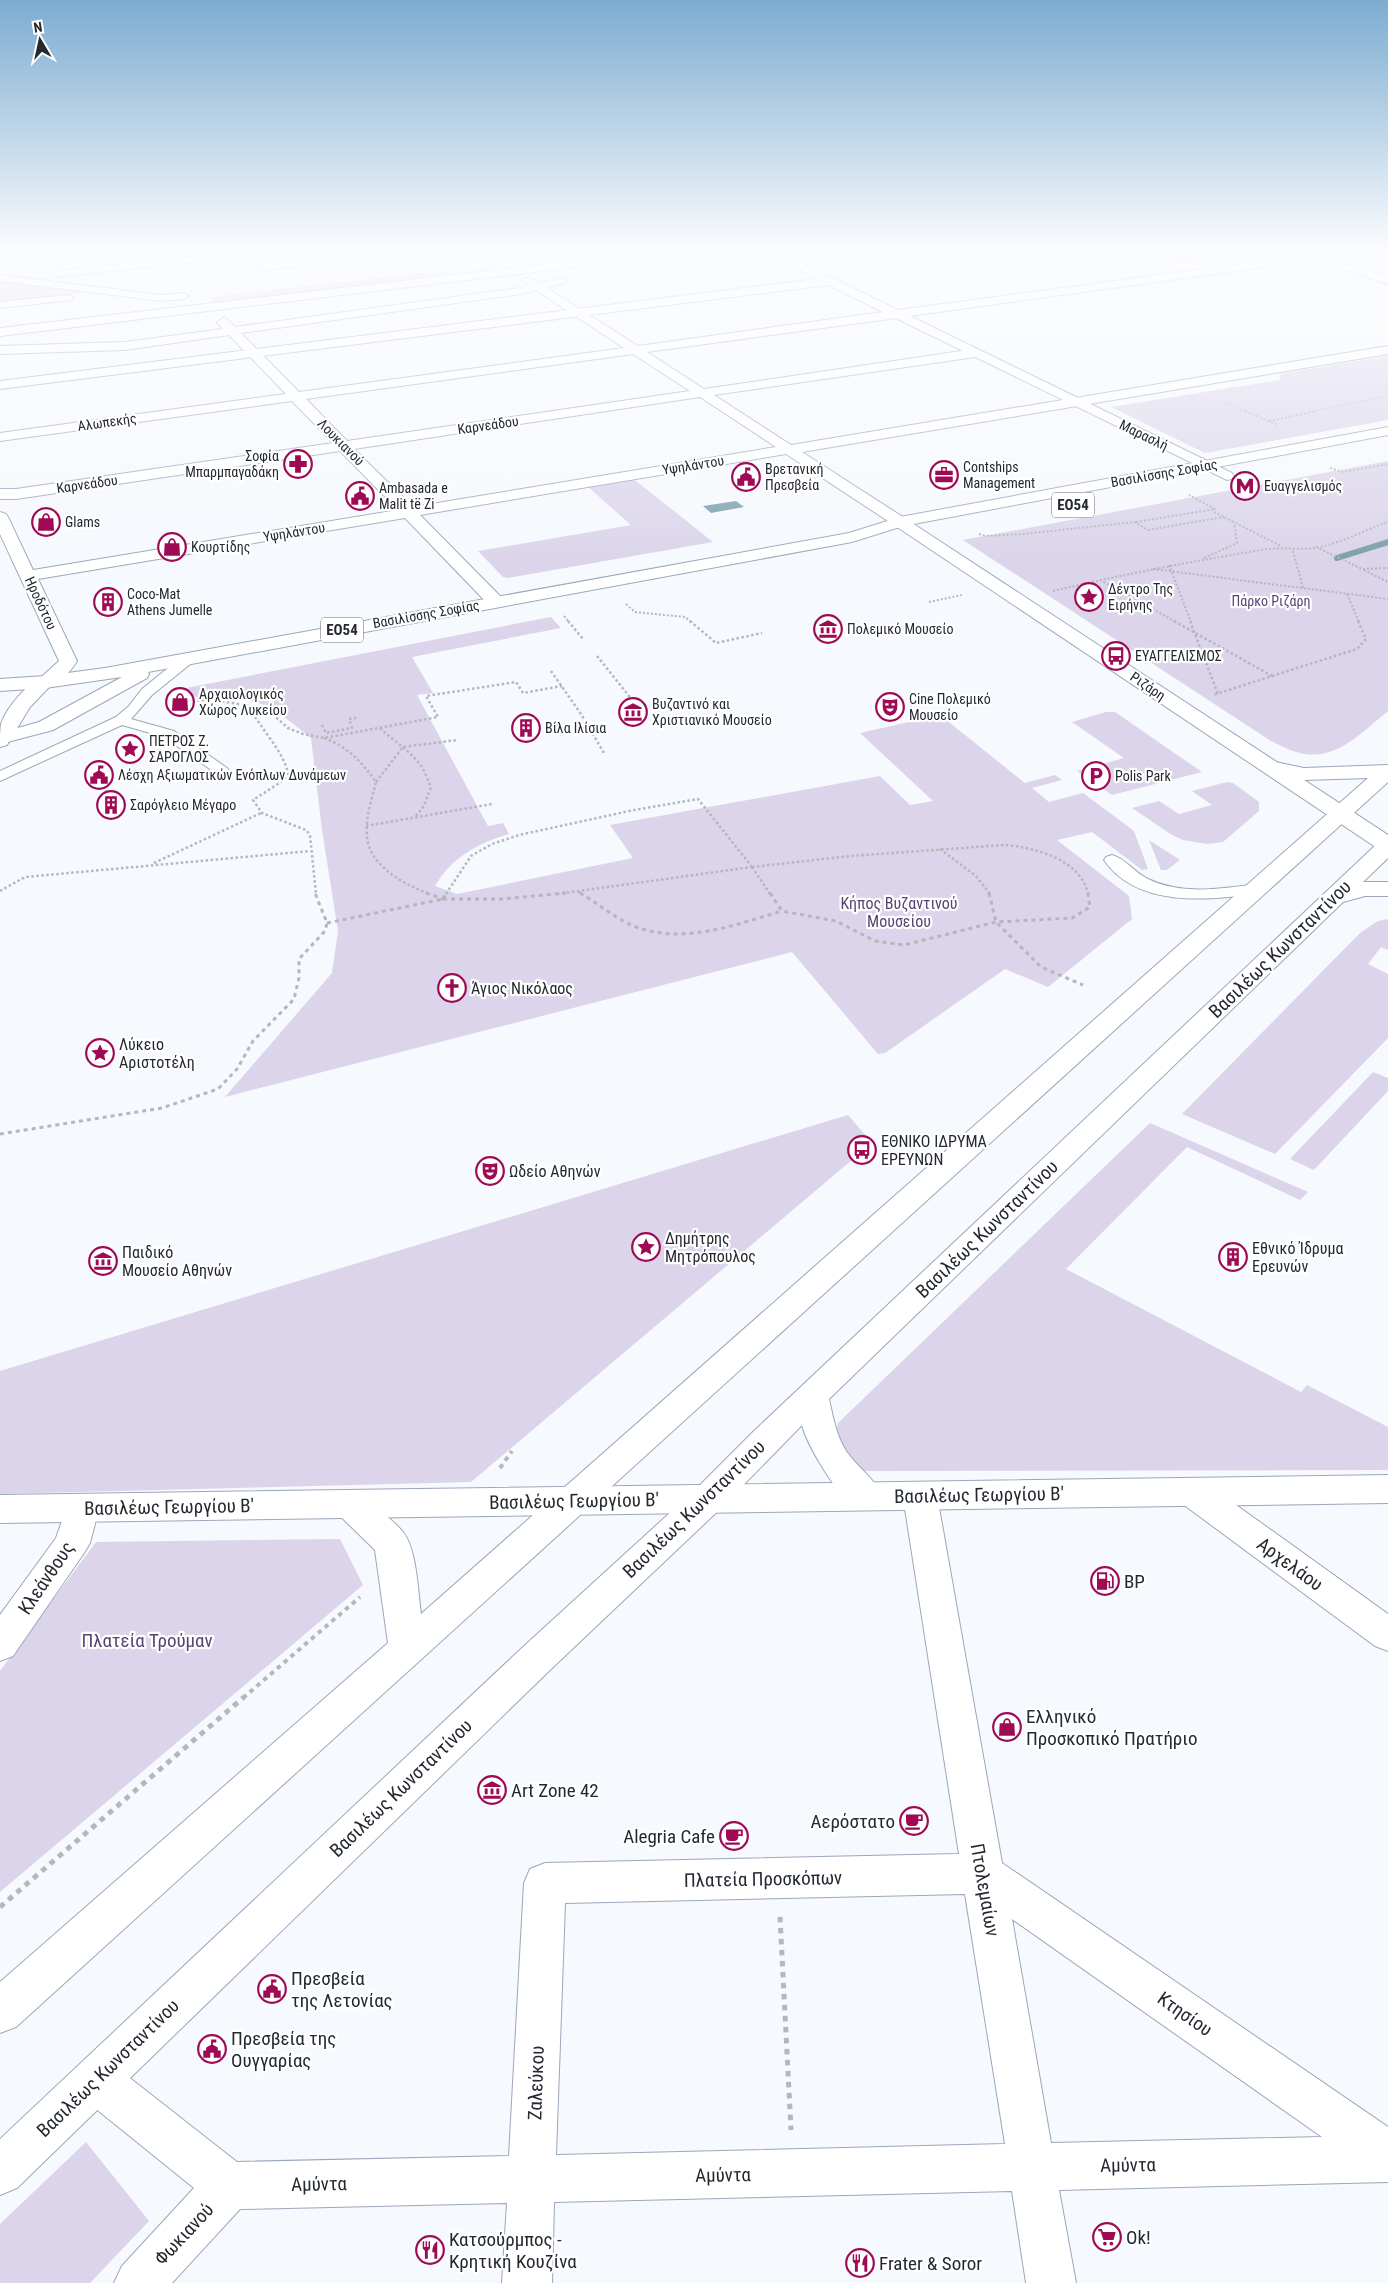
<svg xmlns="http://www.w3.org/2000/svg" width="1388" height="2283" font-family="'Roboto Condensed',sans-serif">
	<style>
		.green { fill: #dbd4ea }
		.water { fill: #7aa0ac }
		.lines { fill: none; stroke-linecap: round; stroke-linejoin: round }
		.stream { stroke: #7aa0ac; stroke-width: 6 }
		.lane-casing { stroke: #9ba7ba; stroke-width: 2 }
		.street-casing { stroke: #9ba7ba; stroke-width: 2 }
		.secondary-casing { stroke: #9ba7ba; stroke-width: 2 }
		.primary-casing { stroke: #9ba7ba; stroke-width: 2 }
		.path-far5 { stroke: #b4b8bc; stroke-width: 1; stroke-dasharray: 2 2; stroke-linecap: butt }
		.path-far4 { stroke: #b4b8bc; stroke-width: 2; stroke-dasharray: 2 2; stroke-linecap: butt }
		.path-far3 { stroke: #b4b8bc; stroke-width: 2.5; stroke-dasharray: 2.5 2.5; stroke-linecap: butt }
		.path-far2 { stroke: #b4b8bc; stroke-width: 3; stroke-dasharray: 4 4; stroke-linecap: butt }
		.path-far1 { stroke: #b4b8bc; stroke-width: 4; stroke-dasharray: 4.5 4.5; stroke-linecap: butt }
		.path { stroke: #b4b8bc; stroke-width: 5; stroke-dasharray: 5.5 5.5; stroke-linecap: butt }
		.lane { fill: #fff; fill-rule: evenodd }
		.street { fill: #fff; fill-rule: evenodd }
		.secondary { fill: #fff; fill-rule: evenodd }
		.primary { fill: #fff; fill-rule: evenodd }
		.labels { text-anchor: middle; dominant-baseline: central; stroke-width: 4.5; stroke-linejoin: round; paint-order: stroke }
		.far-street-label { font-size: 14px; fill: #242930; stroke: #fff }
		.far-poi-label { font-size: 14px; fill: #242930; stroke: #fff; text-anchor: start }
		.far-park-label { font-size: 14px; fill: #554573; stroke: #fff }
		.shield { fill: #fff; stroke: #66696e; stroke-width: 1 }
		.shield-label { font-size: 15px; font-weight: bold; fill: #242930 }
		.park-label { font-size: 16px; fill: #554573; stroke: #fff }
		.poi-label { font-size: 16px; fill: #242930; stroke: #fff; text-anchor: start }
		.near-street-label { font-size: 19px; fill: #242930; stroke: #fff }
		.near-poi-label { font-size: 19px; fill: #242930; stroke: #fff; text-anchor: start }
		.near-park-label { font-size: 19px; fill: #554573; stroke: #fff }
	</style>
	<rect width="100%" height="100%" fill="#f6f9fd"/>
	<!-- green -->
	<path class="green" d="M1169,250L1200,261L1180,264L1149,253Z
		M459,269L413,282L217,305L210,297Z
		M0,280L86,290L80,293L0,302Z
		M1388,356V420L1205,453L1111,407L1280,380L1279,374Z
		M1388,461V711C1363,731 1336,762 1300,753C1290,751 1280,745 1271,741L963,540Z
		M635,480L713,542L508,578L503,577L478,551L631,525L588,487Z
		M551,617L561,628L412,657L433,693L417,695L488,826L503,823L509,834C478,843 451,858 435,886L457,894L633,858L610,825L880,776L910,805L933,801L860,733L940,715L1025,783L1055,775L1062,780L1032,788L1049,802L1083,793L1134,831L1148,869L1142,870L1092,832L1057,840L1129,896L1132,919L1048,987L1005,969L885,1053L878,1054L792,952L225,1097L332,973L338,931L322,830L311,738C297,727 280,712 264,705C235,692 198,697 168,698L171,691Z
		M1106,712H1115L1202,772L1112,795L1077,771L1124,758L1072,722Z
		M1227,782L1233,783L1259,802V811L1223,842L1207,844L1183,840L1172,835L1132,808L1159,801L1179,814L1212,805L1192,791Z
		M1149,840L1180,860L1167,870H1161Z
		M1388,919V950L1381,947L1368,964L1388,974V1038L1275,1154L1182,1114L1360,933L1378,921Z
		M1373,1072L1388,1078V1091L1314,1170L1290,1159Z
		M848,1115L872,1143L471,1482L0,1494V1371Z
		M1150,1123L1308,1192L1300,1200L1187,1147L1066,1269L1301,1392L1307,1385L1388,1427V1470L864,1471L834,1443L838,1423Z
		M340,1539L363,1585L0,1892V1671L96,1542Z
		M86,2142L149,2221L90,2283H0V2224Z"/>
	<!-- water -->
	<path class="water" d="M736,501L744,507L711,513L703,506Z"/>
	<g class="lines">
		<!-- stream -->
		<path class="stream" d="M1337,558L1388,542"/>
		<defs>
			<path id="lane" d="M189,654L196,658L194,661L152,695L131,719L174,731L227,768L229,771L227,774H217L164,737L122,725L0,781V771L116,717L129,706L142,689L184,655Z
				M1112,855C1125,858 1135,873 1148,879C1181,895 1220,889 1256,884L1262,885L1264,889L1262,893L1256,894C1206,900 1137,908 1104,860L1106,857Z"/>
			<path id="street" d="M261,249H294L289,252L56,277L50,274L56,271Z
				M405,249H439L434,252L264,270L259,267L264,264Z
				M675,249H706L701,252L0,336V328Z
				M11,252L16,255L15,257L0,259V253Z
				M1315,254L1388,277V284L1311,259L1310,257Z
				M0,275L162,295L183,293L189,296L183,299L162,301L0,281Z
				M528,277L540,283L561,278L565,279L567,281L565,283L547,288L638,346L897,310L903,314L897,318L647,352L704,389L975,349L981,353L975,357L714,395L791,445L1388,346V354L802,452L906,519L908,522L906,525H894L786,454L420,515L502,598L505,602L502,606H490L405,518L38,579L77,661C69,674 55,690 38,686L36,682L59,661L0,534V512L6,514L8,517L33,570L398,510L340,451L16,499H0V489H16L333,443L292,401L0,441V433L286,394L229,335L125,350L0,354V346L125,342L223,329L217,322L223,318L227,319L235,327L520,288L529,285L522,280ZM536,290L624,348L299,392L241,333L520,294ZM633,354L690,391L347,441L306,399ZM700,397L776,447L413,507L354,449Z
				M68,295L74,298L72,300L0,308V302Z
				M1192,1478L1204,1482L1388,1614V1651L1375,1646L1180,1502L1175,1492L1180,1482Z
				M920,1482L932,1486L937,1496L1002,1863L1388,2127V2182L1059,2190L1076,2283H1026L1012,2191L554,2202L552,2283H502L507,2203L240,2209L172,2283H114L122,2266L194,2188L80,2096L73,2080L80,2064L96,2057L112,2064L237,2162L509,2156L524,1883L530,1869L545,1863L959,1854L903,1496L908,1486ZM965,1894L1005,2144L556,2155L565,1903ZM1012,1919L1322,2137L1051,2143Z
				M82,1494L94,1498L99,1508L90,1543L84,1553L13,1656L0,1661V1615L56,1538L70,1498Z"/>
			<path id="secondary" d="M0,249L12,252L38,249H70L65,252L11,258L0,254Z
				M759,249H772L898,310L1315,254L1320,257L1315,260L910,316L1232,473L1234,476L1232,479L1227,480L828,285L0,389V381L817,279Z
				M900,517L906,519L1388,835V852L1380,850L894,525L892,522L894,519Z
				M45,676L52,678L54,682L30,707L7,745L0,747C0,740 0,730 1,724C6,708 30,680 45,676Z
				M1388,1475V1503L0,1523V1495Z"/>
			<path id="primary" d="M1388,427V435L903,526L852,542L148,672L149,674L147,678L53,730L0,744V733L39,722L122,677L45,688L0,691V679L45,676L105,668L849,533L900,517Z
				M1270,761L1304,768L1388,765V782L16,2027L0,2033V1982L388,1643L375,1550L338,1514L333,1504L338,1494C356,1488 361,1493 374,1506C384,1514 395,1522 403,1532C417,1549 418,1593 421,1614L1368,778L1304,780L1263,771L1260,767L1263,763Z
				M1388,839V858L1363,882H1388V896H1365L1343,902L829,1399C833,1417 836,1435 846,1451C857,1467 874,1478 883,1496L878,1506C870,1508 864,1510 856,1506C838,1498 807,1445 802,1425L720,1509L549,1671L17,2188L0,2195V2139L523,1647L696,1489L755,1430L1380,841Z"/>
		</defs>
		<!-- lane casing -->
		<use href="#lane" class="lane-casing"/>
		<!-- street casing -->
		<use href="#street" class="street-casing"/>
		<!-- secondary casing -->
		<use href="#secondary" class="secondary-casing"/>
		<!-- primary casing -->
		<use href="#primary" class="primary-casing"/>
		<!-- path-far5 -->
		<path class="path-far5" d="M1226,403L1248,412
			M1311,412L1388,396"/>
		<!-- path-far4 -->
		<path class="path-far4" d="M1245,411L1278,425
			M1269,421L1317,411
			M1330,468L1343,472L1388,464
			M1214,512L1281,546
			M1136,522L1215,509L1189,495
			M979,534L986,536L1023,534L1135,522L1148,530L1224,517
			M1316,547L1362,569L1388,568
			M1293,551L1303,588
			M1204,558L1237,543L1234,523
			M1169,565L1191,622
			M1153,569L1388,599
			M1364,570L1388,582
			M1100,580L1176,622
			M1053,591C1124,574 1195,561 1267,549C1285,547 1302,551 1320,547C1343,542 1365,530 1388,522
			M1347,594L1359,622
			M929,602L962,595
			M626,604L635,612L685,617L691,622
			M564,616L569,622"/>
		<!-- path-far3 -->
		<path class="path-far3" d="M568,621L583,639
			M690,621L716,643L762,633
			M1174,621L1272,676L1213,695
			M1190,621L1218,694
			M597,656L645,716
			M551,671L581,714L604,753
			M1272,676L1357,649L1366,639L1358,621
			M177,701L215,700L249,706C259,727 285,753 288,774L281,782L253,800L262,813L306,830L310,835L316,894
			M249,706L271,713L288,728L303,734L324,738L438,717L426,696L516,682L523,693L562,686
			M322,725L326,733L352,728L349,719L356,718
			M380,728C393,741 410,750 421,766C425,772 428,780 431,787L424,806L416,816
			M324,738C348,747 361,761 376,782C372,799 365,818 367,836C369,866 404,884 429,894
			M376,782L403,747L457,740
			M366,826L492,804
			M940,849L976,876L990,894
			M154,863L261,813
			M752,867L770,894
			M752,867L851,856L1004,845C1033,847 1081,859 1088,894
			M0,891L25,877L310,851
			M579,892L582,894
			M446,894L471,856L492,844L519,835L634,810L698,799L752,867
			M557,894L752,867"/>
		<!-- path-far2 -->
		<path class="path-far2" d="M426,893L443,899
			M580,893C599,904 618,921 639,928C687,944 737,924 782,911
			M770,893L782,911L836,921L875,941L904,945L996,922L1072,918L1090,907L1088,893
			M989,893L996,922L1041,967L1083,985
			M443,899H502L566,893
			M443,899L447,893
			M327,923L443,899
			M0,1134L162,1108L218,1089L237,1069L253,1041L294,999L299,978V959L325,931L327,923L315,893"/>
		<!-- path-far1 -->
		<path class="path-far1" d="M500,1468L512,1451
			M243,1698L360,1597"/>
		<!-- path -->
		<path class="path" d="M0,1907L244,1697
			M780,1917L791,2130"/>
		<!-- lane -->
		<use href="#lane" class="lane"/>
		<!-- street -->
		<use href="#street" class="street"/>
		<!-- secondary -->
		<use href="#secondary" class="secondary"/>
		<!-- primary -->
		<use href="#primary" class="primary"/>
	</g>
	<!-- sky -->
	<linearGradient id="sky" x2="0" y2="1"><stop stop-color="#7cacd0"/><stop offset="0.44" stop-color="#fbfcfe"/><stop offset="1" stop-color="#fbfcfe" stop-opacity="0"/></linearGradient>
	<rect width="1388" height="568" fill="url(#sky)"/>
	<!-- icons -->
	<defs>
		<symbol id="pharmacy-ring" viewBox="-11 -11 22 22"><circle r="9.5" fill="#fff" stroke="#9e0a53" stroke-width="1.5"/><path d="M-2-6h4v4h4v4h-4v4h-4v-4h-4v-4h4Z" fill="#9e0a53"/></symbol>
		<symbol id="office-ring" viewBox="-11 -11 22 22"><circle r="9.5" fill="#fff" stroke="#9e0a53" stroke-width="1.5"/><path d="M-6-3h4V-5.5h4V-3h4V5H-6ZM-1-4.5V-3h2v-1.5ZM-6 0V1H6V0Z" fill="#9e0a53"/></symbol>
		<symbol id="civic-ring" viewBox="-11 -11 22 22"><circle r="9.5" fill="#fff" stroke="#9e0a53" stroke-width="1.5"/><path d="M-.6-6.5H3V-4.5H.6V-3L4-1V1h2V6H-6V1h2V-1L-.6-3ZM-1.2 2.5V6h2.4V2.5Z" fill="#9e0a53"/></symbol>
		<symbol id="metro-ring" viewBox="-11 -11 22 22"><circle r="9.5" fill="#fff" stroke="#9e0a53" stroke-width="1.5"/><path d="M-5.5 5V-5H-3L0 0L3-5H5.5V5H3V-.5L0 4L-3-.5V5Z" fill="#9e0a53"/></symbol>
		<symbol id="shop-ring" viewBox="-11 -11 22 22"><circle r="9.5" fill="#fff" stroke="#9e0a53" stroke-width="1.5"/><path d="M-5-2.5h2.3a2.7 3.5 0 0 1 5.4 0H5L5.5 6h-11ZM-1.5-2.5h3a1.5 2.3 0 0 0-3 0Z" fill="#9e0a53"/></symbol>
		<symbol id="sight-ring" viewBox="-11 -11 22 22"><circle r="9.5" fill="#fff" stroke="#9e0a53" stroke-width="1.5"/><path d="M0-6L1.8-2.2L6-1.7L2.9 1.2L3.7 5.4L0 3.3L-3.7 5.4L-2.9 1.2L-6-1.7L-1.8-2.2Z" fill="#9e0a53"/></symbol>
		<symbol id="building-ring" viewBox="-11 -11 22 22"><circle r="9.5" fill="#fff" stroke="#9e0a53" stroke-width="1.5"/><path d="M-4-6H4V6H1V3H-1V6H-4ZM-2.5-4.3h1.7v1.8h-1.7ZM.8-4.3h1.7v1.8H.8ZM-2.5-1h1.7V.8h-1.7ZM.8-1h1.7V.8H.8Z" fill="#9e0a53"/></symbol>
		<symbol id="museum-ring" viewBox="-11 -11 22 22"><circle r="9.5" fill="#fff" stroke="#9e0a53" stroke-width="1.5"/><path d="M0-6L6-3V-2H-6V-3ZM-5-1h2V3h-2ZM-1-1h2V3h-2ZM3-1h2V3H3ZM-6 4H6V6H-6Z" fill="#9e0a53"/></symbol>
		<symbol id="bus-ring" viewBox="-11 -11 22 22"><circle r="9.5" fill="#fff" stroke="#9e0a53" stroke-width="1.5"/><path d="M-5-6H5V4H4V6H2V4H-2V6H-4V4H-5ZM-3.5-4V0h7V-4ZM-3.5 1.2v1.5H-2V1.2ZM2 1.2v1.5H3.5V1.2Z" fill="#9e0a53"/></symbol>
		<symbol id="theatre-ring" viewBox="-11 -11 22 22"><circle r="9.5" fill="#fff" stroke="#9e0a53" stroke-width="1.5"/><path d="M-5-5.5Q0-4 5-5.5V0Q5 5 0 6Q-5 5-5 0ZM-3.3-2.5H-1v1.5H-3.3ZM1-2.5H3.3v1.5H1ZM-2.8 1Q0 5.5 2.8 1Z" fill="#9e0a53"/></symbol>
		<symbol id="parking-ring" viewBox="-11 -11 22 22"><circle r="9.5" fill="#fff" stroke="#9e0a53" stroke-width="1.5"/><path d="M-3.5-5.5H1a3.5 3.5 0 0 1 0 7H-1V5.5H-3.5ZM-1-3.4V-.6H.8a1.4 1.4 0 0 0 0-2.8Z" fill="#9e0a53"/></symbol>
		<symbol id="church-ring" viewBox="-11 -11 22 22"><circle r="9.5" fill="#fff" stroke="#9e0a53" stroke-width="1.5"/><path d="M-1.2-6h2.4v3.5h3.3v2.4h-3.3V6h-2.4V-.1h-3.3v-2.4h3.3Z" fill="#9e0a53"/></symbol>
		<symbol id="fuel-ring" viewBox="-11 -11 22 22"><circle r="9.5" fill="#fff" stroke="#9e0a53" stroke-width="1.5"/><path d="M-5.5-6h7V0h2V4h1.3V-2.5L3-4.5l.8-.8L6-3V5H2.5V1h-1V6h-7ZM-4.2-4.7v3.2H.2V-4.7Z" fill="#9e0a53"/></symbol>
		<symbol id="cafe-ring" viewBox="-11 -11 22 22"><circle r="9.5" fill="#fff" stroke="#9e0a53" stroke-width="1.5"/><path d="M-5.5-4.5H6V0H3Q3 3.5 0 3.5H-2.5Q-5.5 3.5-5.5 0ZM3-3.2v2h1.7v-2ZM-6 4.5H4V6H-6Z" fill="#9e0a53"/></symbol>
		<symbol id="supermarket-ring" viewBox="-11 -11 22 22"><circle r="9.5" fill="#fff" stroke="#9e0a53" stroke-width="1.5"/><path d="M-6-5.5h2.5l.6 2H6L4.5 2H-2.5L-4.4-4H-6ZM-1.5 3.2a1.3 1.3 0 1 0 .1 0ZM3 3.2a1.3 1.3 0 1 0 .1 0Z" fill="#9e0a53"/></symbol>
		<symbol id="restaurant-ring" viewBox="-11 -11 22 22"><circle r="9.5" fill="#fff" stroke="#9e0a53" stroke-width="1.5"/><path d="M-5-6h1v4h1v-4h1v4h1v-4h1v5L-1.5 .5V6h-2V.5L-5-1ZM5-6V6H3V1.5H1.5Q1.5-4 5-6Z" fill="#9e0a53"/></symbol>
	</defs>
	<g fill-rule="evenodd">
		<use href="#pharmacy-ring" x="282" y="448" width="32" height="32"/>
		<use href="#office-ring" x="928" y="459" width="32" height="32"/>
		<use href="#civic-ring" x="730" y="461" width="32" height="32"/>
		<use href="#metro-ring" x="1229" y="470" width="32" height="32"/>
		<use href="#civic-ring" x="344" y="480" width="32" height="32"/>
		<use href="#shop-ring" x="30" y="506" width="32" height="32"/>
		<use href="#shop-ring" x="156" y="531" width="32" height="32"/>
		<use href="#sight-ring" x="1073" y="581" width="32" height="32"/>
		<use href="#building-ring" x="92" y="586" width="32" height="32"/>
		<use href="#museum-ring" x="812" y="613" width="32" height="32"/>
		<use href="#bus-ring" x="1100" y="640" width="32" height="32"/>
		<use href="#shop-ring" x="164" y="686" width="32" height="32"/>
		<use href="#theatre-ring" x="874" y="691" width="32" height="32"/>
		<use href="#museum-ring" x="617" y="696" width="32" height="32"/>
		<use href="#building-ring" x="510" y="712" width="32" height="32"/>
		<use href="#sight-ring" x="114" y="733" width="32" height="32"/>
		<use href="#civic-ring" x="83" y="759" width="32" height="32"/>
		<use href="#parking-ring" x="1080" y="760" width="32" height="32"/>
		<use href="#building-ring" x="95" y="789" width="32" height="32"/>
		<use href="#church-ring" x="436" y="972" width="32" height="32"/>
		<use href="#sight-ring" x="84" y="1037" width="32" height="32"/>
		<use href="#bus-ring" x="846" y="1134" width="32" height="32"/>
		<use href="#theatre-ring" x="474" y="1155" width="32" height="32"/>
		<use href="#sight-ring" x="630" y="1231" width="32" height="32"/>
		<use href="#building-ring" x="1217" y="1241" width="32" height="32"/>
		<use href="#museum-ring" x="87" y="1245" width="32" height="32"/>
		<use href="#fuel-ring" x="1089" y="1565" width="32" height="32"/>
		<use href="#shop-ring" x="991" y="1711" width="32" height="32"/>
		<use href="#museum-ring" x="476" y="1774" width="32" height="32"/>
		<use href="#cafe-ring" x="898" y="1805" width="32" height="32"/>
		<use href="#cafe-ring" x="718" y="1820" width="32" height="32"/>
		<use href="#civic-ring" x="256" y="1973" width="32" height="32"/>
		<use href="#civic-ring" x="196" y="2033" width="32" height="32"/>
		<use href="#supermarket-ring" x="1091" y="2221" width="32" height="32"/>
		<use href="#restaurant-ring" x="414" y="2234" width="32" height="32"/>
		<use href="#restaurant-ring" x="844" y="2247" width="32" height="32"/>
	</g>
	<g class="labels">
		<!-- far-street labels -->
		<g class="far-street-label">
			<text transform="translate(107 422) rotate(-8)">Αλωπεκής</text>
			<text transform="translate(488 425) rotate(-8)">Καρνεάδου</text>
			<text transform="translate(1144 435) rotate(26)">Μαρασλή</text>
			<text transform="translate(341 442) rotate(45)">Λουκιανού</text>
			<text transform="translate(693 465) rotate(-9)">Υψηλάντου</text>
			<text transform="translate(1164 473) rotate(-10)">Βασιλίσσης Σοφίας</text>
			<text transform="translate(87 484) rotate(-8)">Καρνεάδου</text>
			<text transform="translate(294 532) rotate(-9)">Υψηλάντου</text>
			<text transform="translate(41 603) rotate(65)">Ηροδότου</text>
			<text transform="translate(426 614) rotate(-10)">Βασιλίσσης Σοφίας</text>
			<text transform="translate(1148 686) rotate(34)">Ριζάρη</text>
		</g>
		<!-- far-poi labels -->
		<g class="far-poi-label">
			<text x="279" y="456" text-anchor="end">Σοφία<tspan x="279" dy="16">Μπαρμπαγαδάκη</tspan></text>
			<text x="963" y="467">Contships<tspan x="963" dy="16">Management</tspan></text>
			<text x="765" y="469">Βρετανική<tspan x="765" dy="16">Πρεσβεία</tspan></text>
			<text x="1264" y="486">Ευαγγελισμός</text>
			<text x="379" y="488">Ambasada e<tspan x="379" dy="16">Malit të Zi</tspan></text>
			<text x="65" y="522">Glams</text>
			<text x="191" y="547">Κουρτίδης</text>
			<text x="1108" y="589">Δέντρο Της<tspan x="1108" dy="16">Ειρήνης</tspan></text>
			<text x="127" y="594">Coco-Mat<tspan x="127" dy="16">Athens Jumelle</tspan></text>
			<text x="847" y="629">Πολεμικό Μουσείο</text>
			<text x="1135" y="656">ΕΥΑΓΓΕΛΙΣΜΟΣ</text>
			<text x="199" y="694">Αρχαιολογικός<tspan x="199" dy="16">Χώρος Λυκείου</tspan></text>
			<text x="909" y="699">Cine Πολεμικό<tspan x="909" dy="16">Μουσείο</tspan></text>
			<text x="652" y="704">Βυζαντινό και<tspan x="652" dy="16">Χριστιανικό Μουσείο</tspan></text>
			<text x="545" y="728">Βίλα Ιλίσια</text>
			<text x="149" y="741">ΠΕΤΡΟΣ Ζ.<tspan x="149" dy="16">ΣΑΡΟΓΛΟΣ</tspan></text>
			<text x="118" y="775">Λέσχη Αξιωματικών Ενόπλων Δυνάμεων</text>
			<text x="1115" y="776">Polis Park</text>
			<text x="130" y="805">Σαρόγλειο Μέγαρο</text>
		</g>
		<!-- far-park labels -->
		<g class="far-park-label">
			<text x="1271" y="601">Πάρκο Ριζάρη</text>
		</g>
		<!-- shield labels -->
		<g class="shield">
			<rect x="1052" y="492.5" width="42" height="25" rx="4"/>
			<rect x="321" y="617.5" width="42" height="25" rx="4"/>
		</g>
		<g class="shield-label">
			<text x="1073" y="505">ΕΟ54</text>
			<text x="342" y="630">ΕΟ54</text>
		</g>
		<!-- park labels -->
		<g class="park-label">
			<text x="899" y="903">Κήπος Βυζαντινού<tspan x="899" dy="18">Μουσείου</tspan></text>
		</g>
		<!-- poi labels -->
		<g class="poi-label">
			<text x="471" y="988">Άγιος Νικόλαος</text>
			<text x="119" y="1044">Λύκειο<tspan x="119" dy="18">Αριστοτέλη</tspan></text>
			<text x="881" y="1141">ΕΘΝΙΚΟ ΙΔΡΥΜΑ<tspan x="881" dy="18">ΕΡΕΥΝΩΝ</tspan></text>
			<text x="509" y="1171">Ωδείο Αθηνών</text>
			<text x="665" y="1238">Δημήτρης<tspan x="665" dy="18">Μητρόπουλος</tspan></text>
			<text x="1252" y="1248">Εθνικό Ίδρυμα<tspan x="1252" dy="18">Ερευνών</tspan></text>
			<text x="122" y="1252">Παιδικό<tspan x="122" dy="18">Μουσείο Αθηνών</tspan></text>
		</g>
		<!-- near-street labels -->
		<g class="near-street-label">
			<text transform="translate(1280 949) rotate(-44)">Βασιλέως Κωνσταντίνου</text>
			<text transform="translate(987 1229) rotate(-44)">Βασιλέως Κωνσταντίνου</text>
			<text transform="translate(979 1495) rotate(-1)">Βασιλέως Γεωργίου Β'</text>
			<text transform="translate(574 1501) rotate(-1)">Βασιλέως Γεωργίου Β'</text>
			<text transform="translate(169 1507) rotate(-1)">Βασιλέως Γεωργίου Β'</text>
			<text transform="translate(694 1509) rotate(-44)">Βασιλέως Κωνσταντίνου</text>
			<text transform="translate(1290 1564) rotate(36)">Αρχελάου</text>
			<text transform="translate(46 1578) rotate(-56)">Κλεάνθους</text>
			<text transform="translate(401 1788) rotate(-44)">Βασιλέως Κωνσταντίνου</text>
			<text transform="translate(763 1879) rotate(-1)">Πλατεία Προσκόπων</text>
			<text transform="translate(985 1890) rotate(80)">Πτολεμαίων</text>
			<text transform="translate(1185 2014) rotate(35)">Κτησίου</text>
			<text transform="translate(108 2068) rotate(-44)">Βασιλέως Κωνσταντίνου</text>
			<text transform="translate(536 2083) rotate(-88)">Ζαλεύκου</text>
			<text transform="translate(1128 2165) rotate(-1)">Αμύντα</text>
			<text transform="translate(723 2175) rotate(-1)">Αμύντα</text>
			<text transform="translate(319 2184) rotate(-1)">Αμύντα</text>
			<text transform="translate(184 2234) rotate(-47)">Φωκιανού</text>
		</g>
		<!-- near-poi labels -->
		<g class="near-poi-label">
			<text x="1124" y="1581">BP</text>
			<text x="1026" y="1716">Ελληνικό<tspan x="1026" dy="22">Προσκοπικό Πρατήριο</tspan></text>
			<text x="511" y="1790">Art Zone 42</text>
			<text x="895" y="1821" text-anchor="end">Αερόστατο</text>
			<text x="715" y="1836" text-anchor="end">Alegria Cafe</text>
			<text x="291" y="1978">Πρεσβεία<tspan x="291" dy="22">της Λετονίας</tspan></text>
			<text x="231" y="2038">Πρεσβεία της<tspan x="231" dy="22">Ουγγαρίας</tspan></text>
			<text x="1126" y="2237">Ok!</text>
			<text x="449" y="2239">Κατσούρμπος -<tspan x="449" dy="22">Κρητική Κουζίνα</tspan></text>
			<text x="879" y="2263">Frater &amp; Soror</text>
		</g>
		<!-- near-park labels -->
		<g class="near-park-label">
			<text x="147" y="1640">Πλατεία Τρούμαν</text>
		</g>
	</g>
	<!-- north arrow -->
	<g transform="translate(40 40) rotate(351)" stroke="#ffffff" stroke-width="4" paint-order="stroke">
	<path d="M0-4L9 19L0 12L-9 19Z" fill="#242930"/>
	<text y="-8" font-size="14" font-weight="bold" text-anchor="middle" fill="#242930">N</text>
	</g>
</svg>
